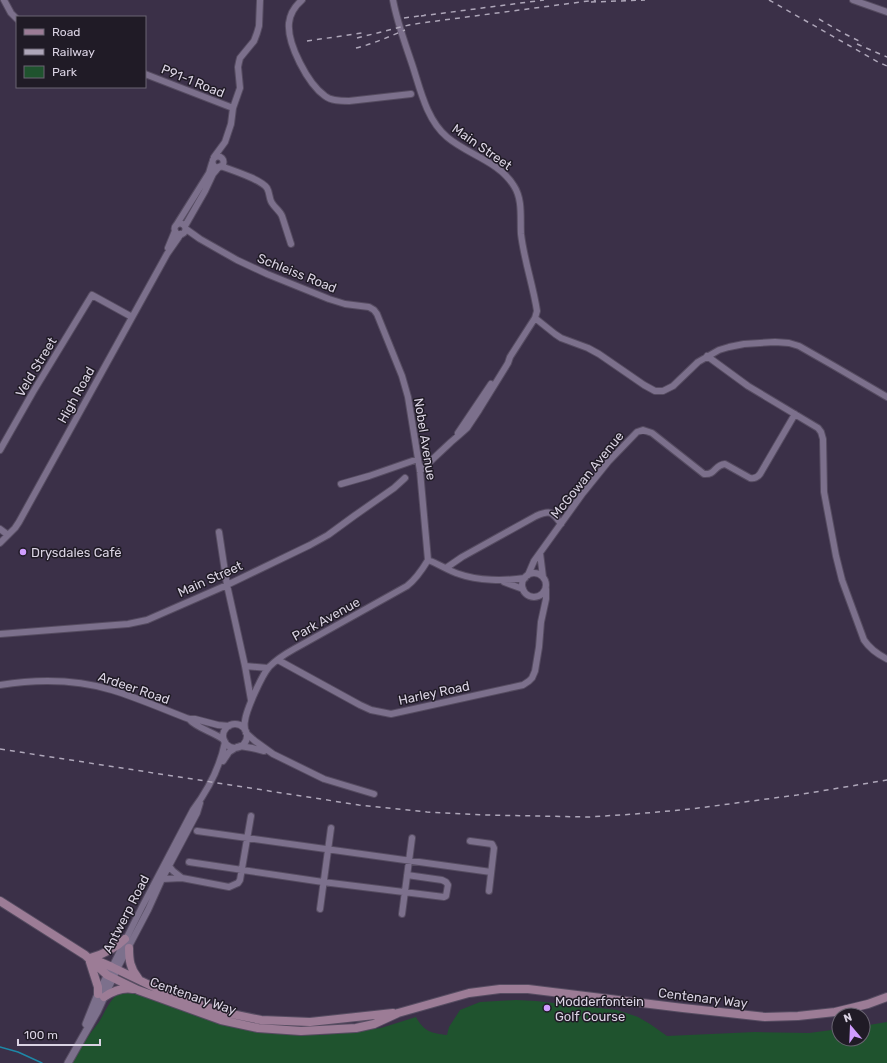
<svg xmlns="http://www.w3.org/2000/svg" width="887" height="1063" font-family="Rubik,sans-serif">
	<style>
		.green { fill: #1f532e }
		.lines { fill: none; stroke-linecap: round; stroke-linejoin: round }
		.stream { stroke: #1e88a7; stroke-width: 1.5 }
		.minor-casing { stroke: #564c61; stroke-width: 8 }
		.tertiary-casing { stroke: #564c61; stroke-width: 9 }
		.secondary-casing { stroke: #564c61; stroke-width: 10 }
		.minor { stroke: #7c708c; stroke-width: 6 }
		.tertiary { stroke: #7c708c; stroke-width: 7 }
		.secondary { stroke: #9c7c96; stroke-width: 8 }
		.rail { stroke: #aea6b9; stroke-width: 1.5; stroke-dasharray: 5 5; stroke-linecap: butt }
		.poi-dot { fill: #d09dff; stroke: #201b26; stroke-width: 1.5 }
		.labels { text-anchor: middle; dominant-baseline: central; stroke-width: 3; stroke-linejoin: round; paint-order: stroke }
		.street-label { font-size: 13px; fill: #dad3e3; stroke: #201b26 }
		.poi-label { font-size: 13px; fill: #dad3e3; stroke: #201b26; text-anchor: start }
	</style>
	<rect width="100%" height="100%" fill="#3b3048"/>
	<!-- green -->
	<path class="green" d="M121,992H132L231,1026L267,1033L298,1035H324L381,1028L416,1017C424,1032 432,1033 447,1035L449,1027L460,1010L480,1002L516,1000L536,1001L617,1010L638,1017L650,1024L667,1036L755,1032L809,1033L839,1029V1039H863V1026L887,1022V1063H71C79,1048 89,1035 99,1022C105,1012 110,998 121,992Z"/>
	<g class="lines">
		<!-- stream -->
		<path class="stream" d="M0,1047L18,1052L42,1063"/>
		<defs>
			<path id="minor" d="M4,0L11,13L17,19
				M302,0C295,6 290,14 289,23C287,44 308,84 325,96C331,101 341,101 349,101L411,94
				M393,0C397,22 405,43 412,64C420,88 426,119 447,137C468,155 499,161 514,186C523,200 520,218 521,234C524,260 533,285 537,311L535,318L510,357L508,363L479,410L467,428L458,436L451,442L420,471
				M853,0L887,12
				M145,74L233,108
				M212.5 162a5.5 5.5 0 1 1 11 0a5.5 5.5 0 1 1-11 0Z
				M214,157L225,142L231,124L233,108L240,88L238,67L239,62L240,58L254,41L257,33L259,26L260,0
				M221,166C231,170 261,179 267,188C270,193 269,199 272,203C275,208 280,211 282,216L291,244
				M174.5 229a5.5 5.5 0 1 1 11 0a5.5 5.5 0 1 1-11 0Z
				M177,224L209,173L212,163
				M185,226L205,191L213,174L219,167
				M186,229L200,239L237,260L267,274L329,299L345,304L369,307L374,310L377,314L402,376L408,397L420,471L428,560
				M168,248L175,231
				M535,318L555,334L561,338L588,348L599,354L644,385L655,391H663L673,386L698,362L719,350L729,347L744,344L775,342L789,343L799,346L834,366L887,397
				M707,356L748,386L818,428L821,432L823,439L824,492L836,556L842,580L864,640C870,649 877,654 887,659
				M458,433L491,384
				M0,450L33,392L92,295L132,317
				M341,484L369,476L418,459
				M0,529L8,535
				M219,532L227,585L245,666L251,700
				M0,543L15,528L19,522L167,254L181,234
				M540,553L543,577
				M428,560C439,564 449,571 459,574C478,581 505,581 525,578
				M446,568L462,557L536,516C550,510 552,511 561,524
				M522 585a12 12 0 1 1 24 0a12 12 0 1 1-24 0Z
				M528,575L534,561L583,493L608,462L637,432L643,430L652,433L704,474C716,475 714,465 725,464L750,478C754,479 758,477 760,474L795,414
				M504,582L523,589
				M0,634L128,624L147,620L227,585L310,545L328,535L354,516L394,488L405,478
				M278,660L360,705L371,710L391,714L523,685L529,681L532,678L535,671L539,647L541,622L546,599V589
				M245,666L268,668
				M0,685C37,679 75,679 112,690C138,698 163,709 189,719H195L218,725L229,726
				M189,719C196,728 214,732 224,740
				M223 736a12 12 0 1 1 24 0a12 12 0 1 1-24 0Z
				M245,730C245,727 244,724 245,721C246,710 262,675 269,667C276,660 285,654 294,649L407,586C416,579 422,570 428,560
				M246,733L255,741L273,754L324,779L374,794
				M240,746L252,748L264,751
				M223,761L229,752L237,747
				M197,831L491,872
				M470,841L492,844L494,848L489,891
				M189,862L323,882L444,897L446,896L448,885L446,882L442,880L407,875
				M169,866L173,871L182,878
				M162,879L182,878L229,887L238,883L240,880L251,816
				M320,909L331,828
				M402,914L412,838
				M112,967L142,907L193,810C208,790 220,767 225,742
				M117,969L148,910L162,879L197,813L200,803"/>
			<path id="tertiary" d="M86,1024L98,994L110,970
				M68,1063L97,1012L115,973"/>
			<path id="secondary" d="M0,901L85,955L107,975L138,990L221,1020L258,1028L301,1031L356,1028L374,1024L398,1013L469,993L500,989H528L683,1008L765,1017L798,1016L835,1012L868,1004L887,997
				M129,948C129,960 130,968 138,978
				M90,958C104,954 115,949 125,939
				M91,958L112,967L166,993L222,1012L261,1020L310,1022L393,1013
				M90,962L98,987V994
				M104,997C113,991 122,987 133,989"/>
		</defs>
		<!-- minor casing -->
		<use href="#minor" class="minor-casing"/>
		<!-- tertiary casing -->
		<use href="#tertiary" class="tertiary-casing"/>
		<!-- secondary casing -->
		<use href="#secondary" class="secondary-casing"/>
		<!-- minor -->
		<use href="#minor" class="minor"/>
		<!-- tertiary -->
		<use href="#tertiary" class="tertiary"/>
		<!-- secondary -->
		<use href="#secondary" class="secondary"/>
		<!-- rail -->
		<path class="rail" d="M769,0L878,62L887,66
			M591,2L645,0
			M421,16L544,0
			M404,18L426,15
			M819,19L841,32L863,43
			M357,38L409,25L421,23L596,0
			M307,41L362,33
			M857,44L887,57
			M356,48C373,44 388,37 405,30
			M0,749L359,805L427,812L485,815L589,817L635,814L691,809L797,795L887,780"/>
	</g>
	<!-- markers -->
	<g class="poi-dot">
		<circle cx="23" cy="552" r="4"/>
		<circle cx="547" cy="1008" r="4"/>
	</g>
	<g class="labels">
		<!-- street labels -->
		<g class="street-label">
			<text transform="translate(193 81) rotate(22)">P91-1 Road</text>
			<text transform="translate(482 147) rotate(35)">Main Street</text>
			<text transform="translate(297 273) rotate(22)">Schleiss Road</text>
			<text transform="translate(36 367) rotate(-59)">Veld Street</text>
			<text transform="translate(76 395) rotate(-61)">High Road</text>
			<text transform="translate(425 439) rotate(81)">Nobel Avenue</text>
			<text transform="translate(587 475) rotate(-51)">McGowan Avenue</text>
			<text transform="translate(210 579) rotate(-24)">Main Street</text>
			<text transform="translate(326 619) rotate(-29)">Park Avenue</text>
			<text transform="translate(134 688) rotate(19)">Ardeer Road</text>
			<text transform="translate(434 693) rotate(-12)">Harley Road</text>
			<text transform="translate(126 914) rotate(-63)">Antwerp Road</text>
			<text transform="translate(193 996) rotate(19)">Centenary Way</text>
			<text transform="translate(703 998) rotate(7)">Centenary Way</text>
		</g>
		<!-- poi labels -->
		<g class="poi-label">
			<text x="31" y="552">Drysdales Café</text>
			<text x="555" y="1001">Modderfontein<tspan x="555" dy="15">Golf Course</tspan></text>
		</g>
	</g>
	<!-- legend -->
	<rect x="16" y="16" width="130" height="72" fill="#201b26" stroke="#6a6572"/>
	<rect x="24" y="29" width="20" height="6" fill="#9c7c96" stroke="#6a6572"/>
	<text x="52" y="36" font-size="12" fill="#dad3e3">Road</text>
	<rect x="24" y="49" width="20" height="6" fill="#aea6b9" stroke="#6a6572"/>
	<text x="52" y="56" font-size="12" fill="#dad3e3">Railway</text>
	<rect x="24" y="66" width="20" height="12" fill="#1f532e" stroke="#6a6572"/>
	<text x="52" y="76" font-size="12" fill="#dad3e3">Park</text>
	<!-- north arrow -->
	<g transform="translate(851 1027) rotate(341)"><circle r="19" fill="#201b26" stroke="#6a6572"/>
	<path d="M0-3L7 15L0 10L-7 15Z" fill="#d09dff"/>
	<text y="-6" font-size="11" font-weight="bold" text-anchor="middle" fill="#dad3e3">N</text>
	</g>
	<!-- scale -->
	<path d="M18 1039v6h82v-6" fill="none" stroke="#dad3e3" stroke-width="2"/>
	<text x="24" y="1039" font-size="12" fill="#dad3e3" stroke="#201b26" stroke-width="3" paint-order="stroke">100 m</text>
</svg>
